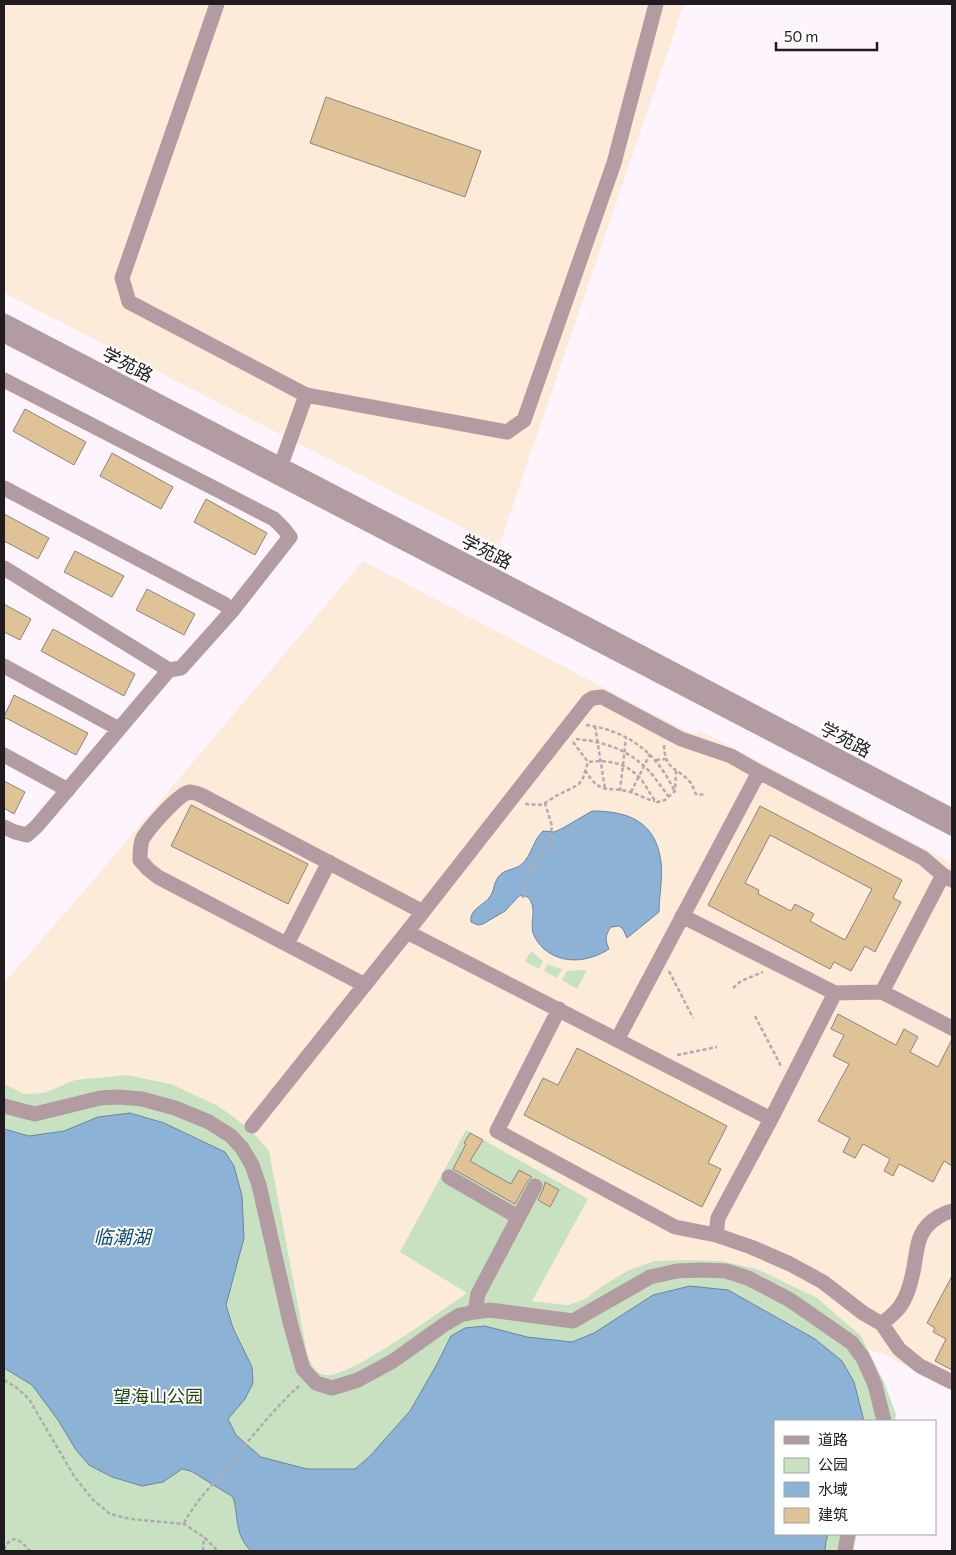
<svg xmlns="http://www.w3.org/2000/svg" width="956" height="1555" font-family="Commissioner,'Noto Sans SC',sans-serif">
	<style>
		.education { fill: #fbebd8 }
		.green { fill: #c8e2c1 }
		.water { fill: #8cb2d6; stroke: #6b859f }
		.building { fill: #dfc296; stroke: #8c857b; fill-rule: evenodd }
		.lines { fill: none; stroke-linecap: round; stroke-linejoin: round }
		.path { stroke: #b2aab2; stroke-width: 2.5; stroke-dasharray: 4 2.5; stroke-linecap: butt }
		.minor { stroke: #b39ba2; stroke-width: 15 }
		.labels { text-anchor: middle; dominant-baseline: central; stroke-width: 4; stroke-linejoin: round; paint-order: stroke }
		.street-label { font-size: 18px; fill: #1f1b1f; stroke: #fff }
		.park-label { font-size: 18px; fill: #1f4911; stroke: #fff }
		.water-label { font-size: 19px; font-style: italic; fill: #0e4978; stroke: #fff }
	</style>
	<rect width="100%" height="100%" fill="#fef4fe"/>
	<!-- education -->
	<path class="education" d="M4,4H684L499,546L4,293Z
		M363,561L694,735L699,730L952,863V1391L881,1353L868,1350L861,1336L757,1269L721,1261L685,1260L604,1285L585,1299L568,1305L468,1293L376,1355L336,1375L321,1374L314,1369L309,1362L307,1353L269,1152L172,1084L127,1075L75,1080L44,1093L24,1094L4,1085V983L90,884Z"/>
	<!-- green -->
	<path class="green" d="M531,951L543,961L539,969L525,961Z
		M547,964L562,969L557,978L544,971Z
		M587,970L577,989L562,980L567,971Z
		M127,1075L171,1084L218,1106L250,1129L269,1151L307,1353C310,1363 314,1373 326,1375C350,1378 443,1309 467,1293L400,1252L466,1130L588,1199L532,1301L568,1305L585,1299L604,1285L629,1270L655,1261L688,1260L721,1261L757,1269L817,1298L861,1336L884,1382L896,1414L895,1421H775V1534H857L853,1551H4V1084L24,1094L44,1093L75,1080Z"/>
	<!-- water -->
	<path class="water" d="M592,811C629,811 656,822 661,862C663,878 659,896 659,912L627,938L623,929L619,926L611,927C605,935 605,940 609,949C589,962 563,965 544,949C539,944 535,939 533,933C530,923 536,912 531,902C529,896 524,895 519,896L505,911L483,924L478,925L471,922C469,910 482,906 489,898C495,891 493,881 501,874C507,869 515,870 522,864C532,855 533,840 543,831L554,832L563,828Z
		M130,1113L164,1123L225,1152L234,1166L242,1196L244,1238L226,1305L233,1328L252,1367L253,1383L245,1399L228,1419L236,1435L261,1457L307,1469H355L369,1457L410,1411L437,1364L451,1336L465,1328L485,1326L527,1337L572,1342L594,1333L653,1295L690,1286L728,1290L815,1339L842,1361L854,1382L864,1421H775V1534H828L826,1541L825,1551H251C234,1534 239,1518 233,1497L191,1471L182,1469L163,1482L142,1486L112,1477L89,1465L76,1450L58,1420L32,1385L4,1368V1129L29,1136L64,1131L98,1117Z"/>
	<!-- building -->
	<path class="building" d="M326,97L481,151L465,197L310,143Z
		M25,409L86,442L74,465L13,431Z
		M112,453L173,487L161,509L100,476Z
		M206,499L267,533L255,555L194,522Z
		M4,514L49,538L38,559L4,541Z
		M75,551L124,576L112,597L64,572Z
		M147,589L195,614L184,635L136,610Z
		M4,604L31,619L20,640L4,632Z
		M53,629L135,674L124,696L41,651Z
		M14,695L88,733L76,755L4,717Z
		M4,781L25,792L14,814L4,808Z
		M191,805L308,864L288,904L171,846Z
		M760,806L902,880L893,898L901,902L875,952L865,946L851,971L834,962L830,969L708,905ZM770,835L872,889L845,940L810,921L814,914L795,904L791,911L758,894L759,890L745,883Z
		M838,1014L896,1045L904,1029L918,1037L910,1052L938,1067L952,1039V1166L944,1161L933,1182L899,1164L893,1176L884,1171L890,1159L863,1144L855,1158L843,1152L850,1138L818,1121L849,1064L833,1056L844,1035L831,1029Z
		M577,1048L727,1126L708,1163L721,1169L702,1207L524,1115L543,1078L558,1085Z
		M470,1133L483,1140L470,1161L511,1184L519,1170L532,1177L527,1182L515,1204L453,1169L466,1144L464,1143Z
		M545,1182L559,1190L550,1207L538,1200L543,1190Z
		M952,1276V1370L935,1361L946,1339L933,1332L935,1328L927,1323Z"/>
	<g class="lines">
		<!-- path -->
		<path class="path" d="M586,725C628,731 656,752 674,790
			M595,726L605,789
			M576,739C601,741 626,749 644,766C654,775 661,787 669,797
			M573,742L588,762C610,759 630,764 643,782C648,789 651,797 657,802L665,800L675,791L676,771
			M664,745C665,771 676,766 690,782C694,786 693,791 697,795L705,794
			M656,760L666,759
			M585,770C602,798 608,784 633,793C640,795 647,800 655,801
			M620,791L626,738
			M631,792L650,754
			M525,804L539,805L545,803L556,796L574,787L579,784L583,778L588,762
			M523,898L531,866L540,864L543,851L549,846L552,826L545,803
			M669,971L693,1018
			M733,988L741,981L763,972
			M755,1016L782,1068
			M677,1055L717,1047
			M4,1380L17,1388L29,1399L74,1476L93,1500L110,1514L130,1519L184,1524L204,1537L218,1551
			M184,1523C194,1504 210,1487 224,1471C248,1442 271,1411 299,1386
			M4,1550C12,1532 20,1540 30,1551
			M203,1551L204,1537"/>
		<!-- minor -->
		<path class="minor" d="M217,4L122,278L129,302L306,395L507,432L524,420L614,163L656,4
			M4,321L560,610L952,816
			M4,335L952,828
			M4,380L274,519L284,529L290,537L232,611L181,668L169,670L4,568
			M281,465L306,395
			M4,488L224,604L232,611
			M4,666L119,729
			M4,755L68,790
			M4,827L15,832L27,835L37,826L169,670
			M943,875L882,992L952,1028
			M682,916L835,993L882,992
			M407,932L771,1119
			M287,944L329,862
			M365,985L158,877L148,869L140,860C140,853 140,847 142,840C147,830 178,794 190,792C193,792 198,794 201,795L423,912
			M835,993L771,1119L718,1218L716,1235L751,1247L790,1264L823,1282L863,1313L882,1324C888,1318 897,1312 901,1305C907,1296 911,1282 913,1272C918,1249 915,1231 938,1217C943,1214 947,1212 952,1211
			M559,1009L497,1131L675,1227L716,1235
			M617,1040L759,772L923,858L943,875L952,880
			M4,1106L35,1114L100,1098L119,1097L142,1099L175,1108L209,1122L231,1136L242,1148L252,1165L259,1185L290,1322L303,1369L316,1383L332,1388L358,1380L393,1361L445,1324L460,1315L475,1312L490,1310L573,1321L650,1277L677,1271L701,1270L726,1271L748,1278L790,1300L852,1343L863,1358L875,1385L884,1421
			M252,1126L407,932L588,701L593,698L602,697L681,739L731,756L759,772
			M449,1177L518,1217
			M475,1312L478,1294L535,1186
			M882,1324L899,1349L920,1366L952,1382
			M845,1551L848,1534"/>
	</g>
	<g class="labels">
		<!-- street labels -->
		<g class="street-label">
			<text transform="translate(128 364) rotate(27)">学苑路</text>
			<text transform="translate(487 551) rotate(27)">学苑路</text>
			<text transform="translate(846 739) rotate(28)">学苑路</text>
		</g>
		<!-- park labels -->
		<g class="park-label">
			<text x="158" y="1396">望海山公园</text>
		</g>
		<!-- water labels -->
		<g class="water-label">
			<text x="122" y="1236">临潮湖</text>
		</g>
	</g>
	<!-- border -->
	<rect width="956" height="1555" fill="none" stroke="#1f1b1f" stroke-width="10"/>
	<!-- legend -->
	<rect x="774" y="1420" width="162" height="115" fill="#ffffff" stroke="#a5a4a5"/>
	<rect x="784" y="1436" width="25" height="8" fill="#b39ba2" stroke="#a5a4a5"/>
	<text x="818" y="1445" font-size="15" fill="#1f1b1f">道路</text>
	<rect x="784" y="1458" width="25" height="15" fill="#c8e2c1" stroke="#a5a4a5"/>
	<text x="818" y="1470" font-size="15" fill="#1f1b1f">公园</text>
	<rect x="784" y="1482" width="25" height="15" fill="#8cb2d6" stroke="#a5a4a5"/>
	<text x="818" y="1495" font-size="15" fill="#1f1b1f">水域</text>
	<rect x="784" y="1508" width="25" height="15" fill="#dfc296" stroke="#a5a4a5"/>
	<text x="818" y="1520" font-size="15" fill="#1f1b1f">建筑</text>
	<!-- scale -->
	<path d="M776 42v8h101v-8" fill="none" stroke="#1f1b1f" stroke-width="2.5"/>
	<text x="784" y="42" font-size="15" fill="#1f1b1f" stroke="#ffffff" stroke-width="4" paint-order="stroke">50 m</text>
</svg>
